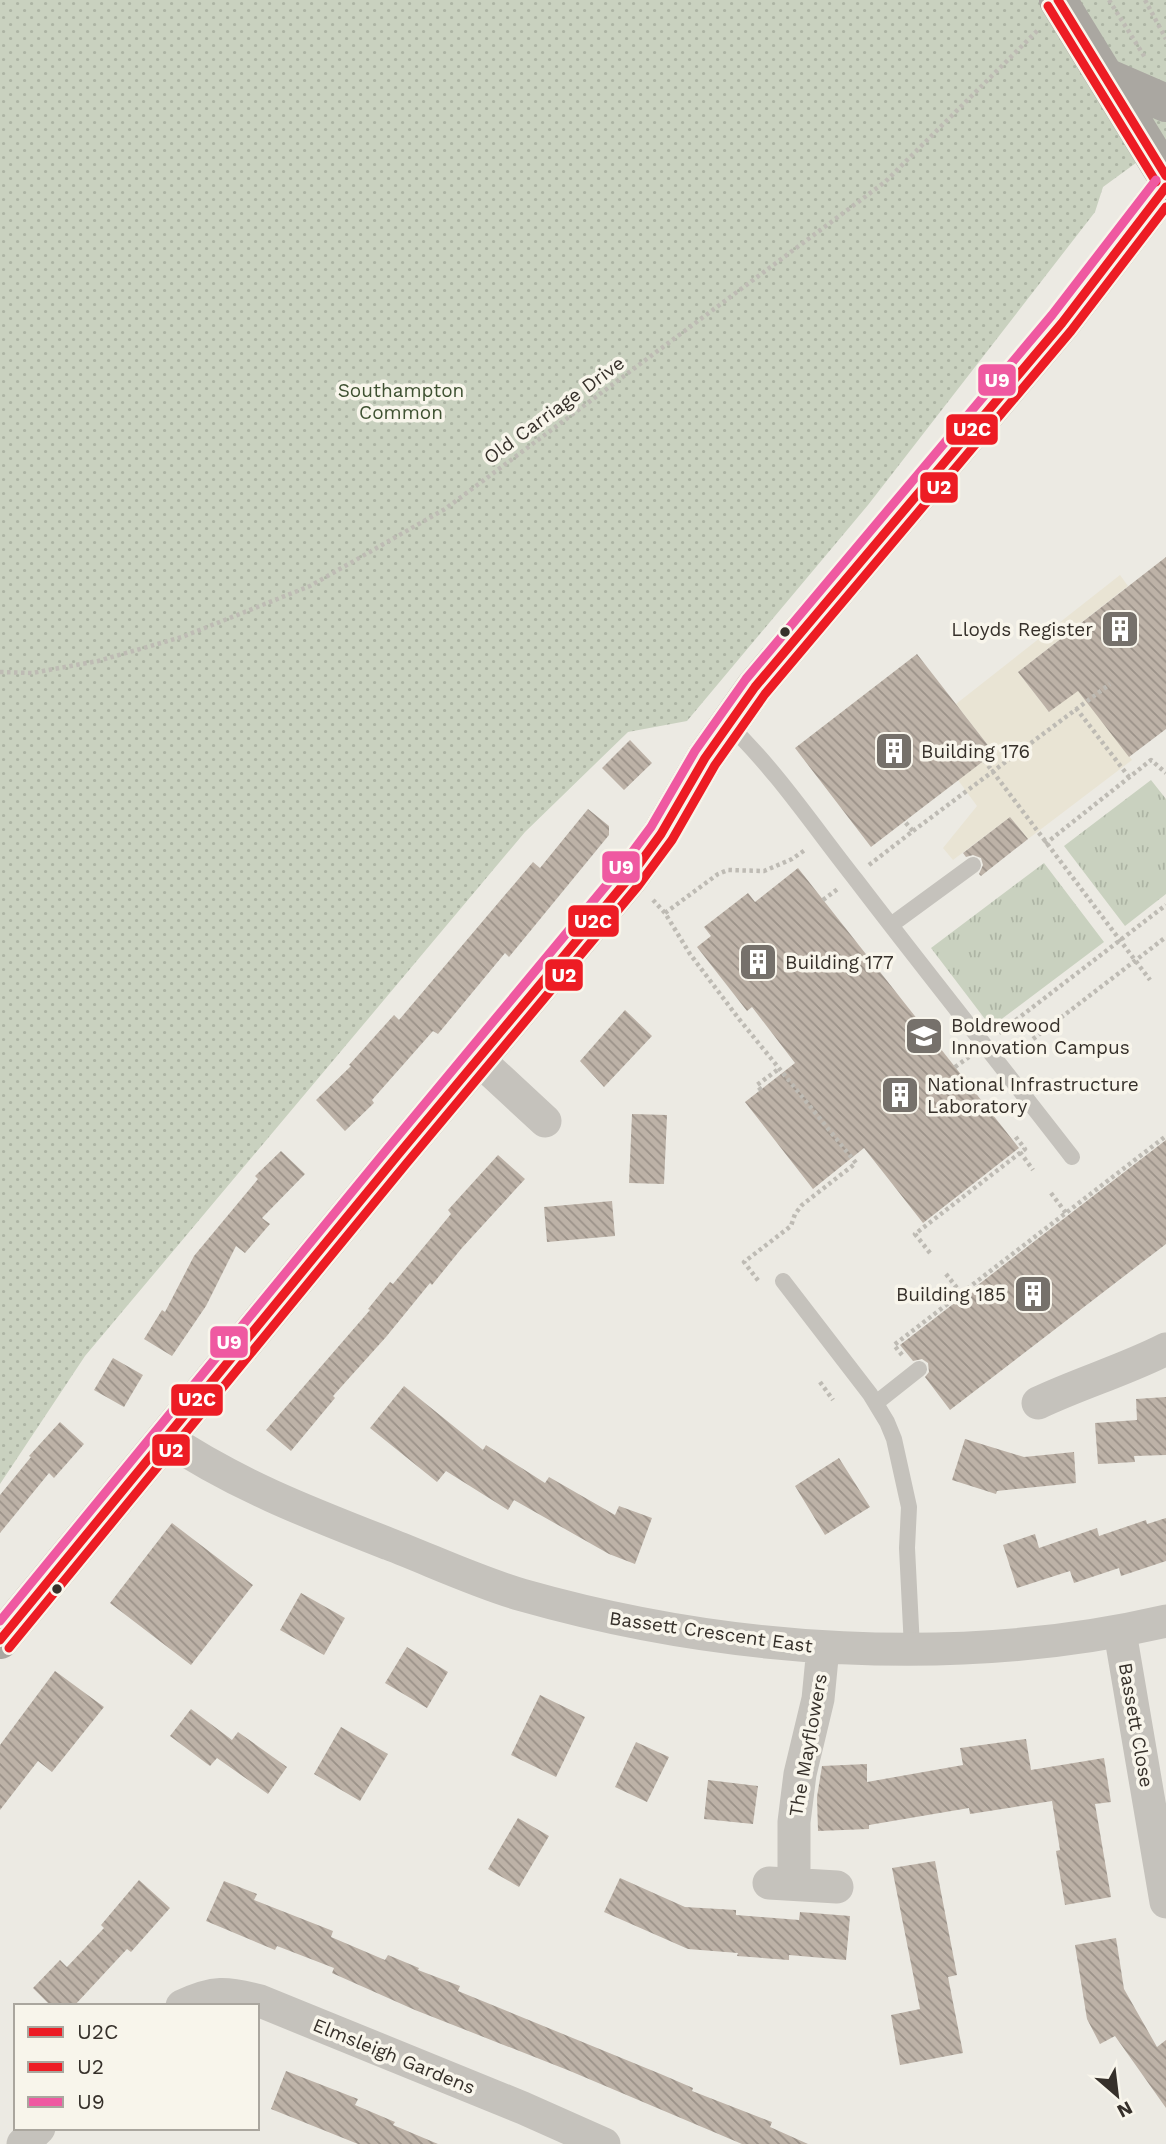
<svg xmlns="http://www.w3.org/2000/svg" width="1166" height="2144" font-family="'Work Sans',sans-serif">
	<style>
		.grass { fill: url(#grass-tufts) }
		.park { fill: url(#park-dots) }
		.plaza { fill: #e9e4d4 }
		.building { fill: url(#building-back-hatch) }
		.lines { fill: none; stroke-linecap: round; stroke-linejoin: round }
		.path { stroke: #bebbb4; stroke-width: 4.5; stroke-dasharray: 3.5 3.5; stroke-linecap: butt }
		.service { stroke: #c5c2bc; stroke-width: 16 }
		.minor { stroke: #c5c2bc; stroke-width: 33 }
		.primary { stroke: #aaa7a1; stroke-width: 38 }
		.bus-1-casing { stroke: #f8f5eb; stroke-width: 14 }
		.bus-2-casing { stroke: #f8f5eb; stroke-width: 14 }
		.bus-3-casing { stroke: #f8f5eb; stroke-width: 14 }
		.bus-1 { stroke: #ed1c24; stroke-width: 9 }
		.bus-2 { stroke: #ed1c24; stroke-width: 9 }
		.bus-3 { stroke: #ef59a1; stroke-width: 9 }
		.bus-dot { fill: #36302a; stroke: #f8f5eb; stroke-width: 2.5 }
		.labels { text-anchor: middle; dominant-baseline: central; stroke-width: 7; stroke-linejoin: round; paint-order: stroke }
		.park-label { font-size: 19px; fill: #3e5131; stroke: #f8f5eb }
		.street-label { font-size: 19px; fill: #36302a; stroke: #f8f5eb }
		.poi-label { font-size: 19px; fill: #36302a; stroke: #f8f5eb; text-anchor: start }
		.line-badge { stroke: #f8f5eb; stroke-width: 2.5 }
		.badge-label { font-size: 19px; text-anchor: middle; font-weight: bold; fill: #fff }
	</style>
	<defs>
		<pattern id="grass-tufts" width="24" height="20" patternUnits="userSpaceOnUse" patternTransform="scale(1.75)"><rect width="24" height="20" fill="#c9d1bf"/><path d="M3 7l-1-3M5 7V3M7 7l1-3M15 17l-1-3M17 17v-4M19 17l1-3" fill="none" stroke="#adb4a4"/></pattern>
		<pattern id="park-dots" width="8" height="8" patternUnits="userSpaceOnUse" patternTransform="scale(1.75)"><rect width="8" height="8" fill="#c9d1bf"/><path d="M2 2h.1M6 6h.1" fill="none" stroke="#adb4a4" stroke-width="1.8" stroke-linecap="round"/></pattern>
		<pattern id="building-back-hatch" width="6" height="6" patternUnits="userSpaceOnUse" patternTransform="scale(1.75)"><rect width="6" height="6" fill="#bdb2a7"/><path d="M-1 5l2 2M0 0l6 6M5-1l2 2" fill="none" stroke="#9a9188"/></pattern>
	</defs>
	<rect width="100%" height="100%" fill="#eceae3"/>
	<!-- grass -->
	<path class="grass" d="M1151,780L1166,799V894L1125,926L1064,846Z
		M1044,863L1104,942L991,1027L931,948Z"/>
	<!-- park -->
	<path class="park" d="M0,0H1166V141L1103,187L1095,212L868,505L687,721L628,732L525,832L85,1356L0,1484Z"/>
	<!-- plaza -->
	<path class="plaza" d="M1120,575L1128,586L1018,672L1049,712L1078,690L1132,760L1028,839L1010,817L953,860L943,848L977,806L958,780L994,753L956,704Z"/>
	<!-- building -->
	<path class="building" d="M1166,557V729L1129,757L1078,691L1049,712L1018,672Z
		M917,654L994,753L871,847L795,748Z
		M630,740L652,763L624,790L602,768Z
		M588,809L609,826V835L509,957L505,953L438,1034L433,1031L372,1100L374,1103L345,1131L316,1100L351,1066L349,1065L394,1015L399,1020L533,862L540,868Z
		M1010,817L1028,839L981,876L979,874L983,865L981,858L973,855L966,857L963,853Z
		M798,868L1019,1148L923,1223L864,1148L813,1189L745,1102L795,1063L752,1007L747,1011L697,947L711,936L704,927L748,893L755,902Z
		M625,1010L652,1036L604,1087L580,1061Z
		M632,1114L667,1115L664,1184L629,1183Z
		M1166,1140V1244L950,1410L925,1377L929,1372L928,1363L922,1359L913,1361L900,1345Z
		M281,1151L305,1174L262,1218L270,1224L245,1253L236,1246L206,1306L172,1356L144,1339L162,1310L165,1312L194,1256L258,1179L255,1176Z
		M498,1155L525,1179L461,1249L432,1285L430,1283L386,1337L333,1396L335,1398L291,1451L266,1430L370,1310L368,1309L390,1282L393,1284L451,1214L448,1210Z
		M612,1201L615,1236L547,1242L544,1207Z
		M113,1358L143,1375L124,1407L94,1390Z
		M404,1386L483,1450L486,1445L545,1483L549,1477L615,1515L619,1506L652,1518L635,1564L609,1554L514,1500L508,1510L446,1471L437,1482L370,1428Z
		M1166,1397V1455L1134,1456L1135,1462L1098,1464L1095,1423L1137,1420L1136,1399Z
		M60,1422L84,1444L54,1478L49,1473L0,1533V1495L31,1457L29,1456Z
		M965,1439L1024,1457L1074,1452L1076,1483L997,1491L996,1494L952,1480Z
		M839,1458L870,1507L825,1535L795,1486Z
		M1166,1518V1561L1121,1576L1119,1568L1074,1583L1070,1571L1017,1588L1003,1545L1035,1534L1039,1548L1097,1528L1099,1536L1146,1520L1147,1524Z
		M172,1523L253,1585L191,1665L110,1603Z
		M301,1593L345,1618L324,1655L280,1630Z
		M407,1647L448,1672L427,1708L385,1683Z
		M55,1671L104,1707L52,1772L38,1761L0,1810V1745Z
		M540,1695L585,1717L556,1777L511,1755Z
		M191,1709L232,1740L238,1732L287,1767L268,1794L217,1758L210,1766L170,1736Z
		M341,1727L388,1754L360,1801L314,1774Z
		M1026,1739L1031,1770L1104,1758L1111,1802L1095,1804L1111,1897L1065,1905L1056,1851L1060,1850L1052,1801L970,1814L969,1808L869,1825V1829L818,1831L817,1797L822,1766L867,1764V1782L963,1765L960,1748Z
		M636,1742L669,1757L647,1802L615,1787Z
		M708,1780L758,1786L753,1824L704,1819Z
		M518,1818L549,1836L519,1887L488,1869Z
		M935,1861L957,1975L948,1977L963,2053L900,2065L891,2015L920,2009L892,1868Z
		M620,1878L685,1907L736,1910V1915L799,1920L800,1912L850,1916L846,1960L789,1955V1960L737,1956L738,1953L688,1949L604,1912Z
		M139,1880L170,1908L131,1952L127,1949L74,2006H51L33,1988L60,1960L67,1967L104,1928L101,1925Z
		M224,1881L257,1894L254,1900L333,1931L331,1937L385,1960L388,1955L419,1968L418,1970L460,1986L458,1991L663,2075L693,2088L692,2091L772,2122L770,2127L808,2144H742L570,2071L415,2010L332,1973L334,1968L277,1946L275,1950L206,1921Z
		M1116,1938L1124,1989L1157,2047L1166,2040V2108L1115,2036L1100,2044L1087,2019L1075,1945Z
		M286,2071L358,2099L355,2105L395,2122L393,2125L438,2144H358L271,2109Z"/>
	<g class="lines">
		<!-- path -->
		<path class="path" d="M1109,0L1146,59
			M1145,0L1166,39
			M0,672L32,673L98,661L182,637L310,586L445,509L885,182L1039,29
			M1076,708L1129,777
			M984,760L1150,980
			M913,831L1110,684
			M1045,844L1151,760L1166,773
			M869,865L913,831L905,822
			M653,900L665,913L690,954L739,1019L856,1163L802,1205L795,1214L791,1226L744,1262L760,1283
			M823,900L839,888
			M665,913L718,874L728,870L764,871L792,859L805,850
			M999,1033L1166,905
			M1033,1039L1166,937
			M955,1067L969,1057
			M761,1090L757,1085L780,1068
			M1020,1152L1033,1170
			M1051,1193L1066,1213
			M930,1253L915,1234L1025,1149L1015,1136
			M946,1274L961,1293
			M902,1355L894,1345L1166,1136
			M820,1382L833,1400"/>
		<!-- service -->
		<path class="service" d="M728,724C777,771 814,827 856,880C927,973 1000,1064 1072,1157
			M891,925L973,865
			M783,1281L870,1394L887,1422L894,1439L909,1507L907,1548L912,1648
			M876,1403L919,1369"/>
		<!-- minor -->
		<path class="minor" d="M478,1059L545,1121
			M1038,1403C1080,1383 1125,1370 1166,1349
			M165,1437C234,1484 312,1514 389,1544C433,1561 477,1582 522,1595C726,1653 959,1669 1166,1621
			M1120,1632L1166,1902
			M769,1883L837,1887
			M794,1883V1822L800,1774L818,1699L823,1648
			M182,2006C214,1991 226,1992 260,2001L523,2108L604,2144
			M23,2144L39,2128"/>
		<!-- primary -->
		<path class="primary" d="M1058,0L1166,176
			M1106,77L1166,103
			M0,1640L397,1156L629,878L661,834L705,758L755,687L1062,323L1166,187"/>
		<defs>
			<path id="bus-1" d="M1058,0L1166,176
				M0,1640L397,1156L629,878L661,834L705,758L755,687L1062,323L1166,187"/>
			<path id="bus-2" d="M1048,6L1156,182
				M9,1648L406,1164L638,886L672,840L715,765L765,694L1071,331L1166,207"/>
			<path id="bus-3" d="M0,1621L388,1148L619,870L651,827L695,751L746,679L1052,315L1156,180"/>
		</defs>
		<!-- bus-1 casing -->
		<use href="#bus-1" class="bus-1-casing"/>
		<!-- bus-2 casing -->
		<use href="#bus-2" class="bus-2-casing"/>
		<!-- bus-3 casing -->
		<use href="#bus-3" class="bus-3-casing"/>
		<!-- bus-1 -->
		<use href="#bus-1" class="bus-1"/>
		<!-- bus-2 -->
		<use href="#bus-2" class="bus-2"/>
		<!-- bus-3 -->
		<use href="#bus-3" class="bus-3"/>
	</g>
	<!-- icons -->
	<defs>
		<symbol id="building-square" viewBox="-11 -11 22 22"><rect x="-9" y="-9" width="18" height="18" rx="4" fill="#76716b" stroke="#f8f5eb"/><path d="M-4-6H4V6H1V3H-1V6H-4ZM-2.5-4.3h1.7v1.8h-1.7ZM.8-4.3h1.7v1.8H.8ZM-2.5-1h1.7V.8h-1.7ZM.8-1h1.7V.8H.8Z" fill="#fff"/></symbol>
		<symbol id="university-square" viewBox="-11 -11 22 22"><rect x="-9" y="-9" width="18" height="18" rx="4" fill="#76716b" stroke="#f8f5eb"/><path d="M0-5L7-2L0 1L-7-2ZM-4 1L0 2.5L4 1V4Q0 6-4 4Z" fill="#fff"/></symbol>
	</defs>
	<g fill-rule="evenodd">
		<use href="#building-square" x="1098" y="607" width="44" height="44"/>
		<use href="#building-square" x="872" y="729" width="44" height="44"/>
		<use href="#building-square" x="736" y="940" width="44" height="44"/>
		<use href="#university-square" x="902" y="1014" width="44" height="44"/>
		<use href="#building-square" x="878" y="1073" width="44" height="44"/>
		<use href="#building-square" x="1011" y="1272" width="44" height="44"/>
	</g>
	<!-- markers -->
	<g class="bus-dot">
		<circle cx="785" cy="632" r="6"/>
		<circle cx="57" cy="1589" r="6"/>
	</g>
	<g class="labels">
		<!-- park labels -->
		<g class="park-label">
			<text x="401" y="390">Southampton<tspan x="401" dy="22">Common</tspan></text>
		</g>
		<!-- street labels -->
		<g class="street-label">
			<text transform="translate(554 410) rotate(-36)">Old Carriage Drive</text>
			<text transform="translate(711 1632) rotate(8)">Bassett Crescent East</text>
			<text transform="translate(1136 1725) rotate(80)">Bassett Close</text>
			<text transform="translate(808 1745) rotate(-80)">The Mayflowers</text>
			<text transform="translate(394 2056) rotate(22)">Elmsleigh Gardens</text>
		</g>
		<!-- poi labels -->
		<g class="poi-label">
			<text x="1093" y="629" text-anchor="end">Lloyds Register</text>
			<text x="921" y="751">Building 176</text>
			<text x="785" y="962">Building 177</text>
			<text x="951" y="1025">Boldrewood<tspan x="951" dy="22">Innovation Campus</tspan></text>
			<text x="927" y="1084">National Infrastructure<tspan x="927" dy="22">Laboratory</tspan></text>
			<text x="1006" y="1294" text-anchor="end">Building 185</text>
		</g>
	</g>
	<g class="line-badge">
		<rect x="977" y="363" width="40" height="34" rx="7" fill="#ef59a1"/>
		<rect x="945" y="413" width="54" height="33" rx="7" fill="#ed1c24"/>
		<rect x="919" y="471" width="40" height="33" rx="7" fill="#ed1c24"/>
		<rect x="601" y="850" width="40" height="34" rx="7" fill="#ef59a1"/>
		<rect x="567" y="904" width="53" height="34" rx="7" fill="#ed1c24"/>
		<rect x="544" y="958" width="40" height="34" rx="7" fill="#ed1c24"/>
		<rect x="209" y="1325" width="40" height="34" rx="7" fill="#ef59a1"/>
		<rect x="170" y="1383" width="54" height="34" rx="7" fill="#ed1c24"/>
		<rect x="151" y="1433" width="40" height="34" rx="7" fill="#ed1c24"/>
	</g>
	<g class="badge-label">
		<text x="997" y="387">U9</text>
		<text x="972" y="436">U2C</text>
		<text x="939" y="494">U2</text>
		<text x="621" y="874">U9</text>
		<text x="593" y="928">U2C</text>
		<text x="564" y="982">U2</text>
		<text x="229" y="1349">U9</text>
		<text x="197" y="1406">U2C</text>
		<text x="171" y="1457">U2</text>
	</g>
	<!-- legend -->
	<rect x="14" y="2004" width="245" height="126" fill="#f8f5eb" stroke="#aaa69e" stroke-width="2"/>
	<rect x="28" y="2027" width="35" height="10" fill="#ed1c24" stroke="#aaa69e" stroke-width="2"/>
	<text x="77" y="2039" font-size="21" fill="#36302a">U2C</text>
	<rect x="28" y="2062" width="35" height="10" fill="#ed1c24" stroke="#aaa69e" stroke-width="2"/>
	<text x="77" y="2074" font-size="21" fill="#36302a">U2</text>
	<rect x="28" y="2097" width="35" height="10" fill="#ef59a1" stroke="#aaa69e" stroke-width="2"/>
	<text x="77" y="2109" font-size="21" fill="#36302a">U9</text>
	<!-- north arrow -->
	<g transform="translate(1117 2095) rotate(152)" stroke="#f8f5eb" stroke-width="5" paint-order="stroke">
	<path d="M0-5L12 26L0 18L-12 26Z" fill="#36302a"/>
	<text y="-10" font-size="19" font-weight="bold" text-anchor="middle" fill="#36302a">N</text>
	</g>
</svg>
